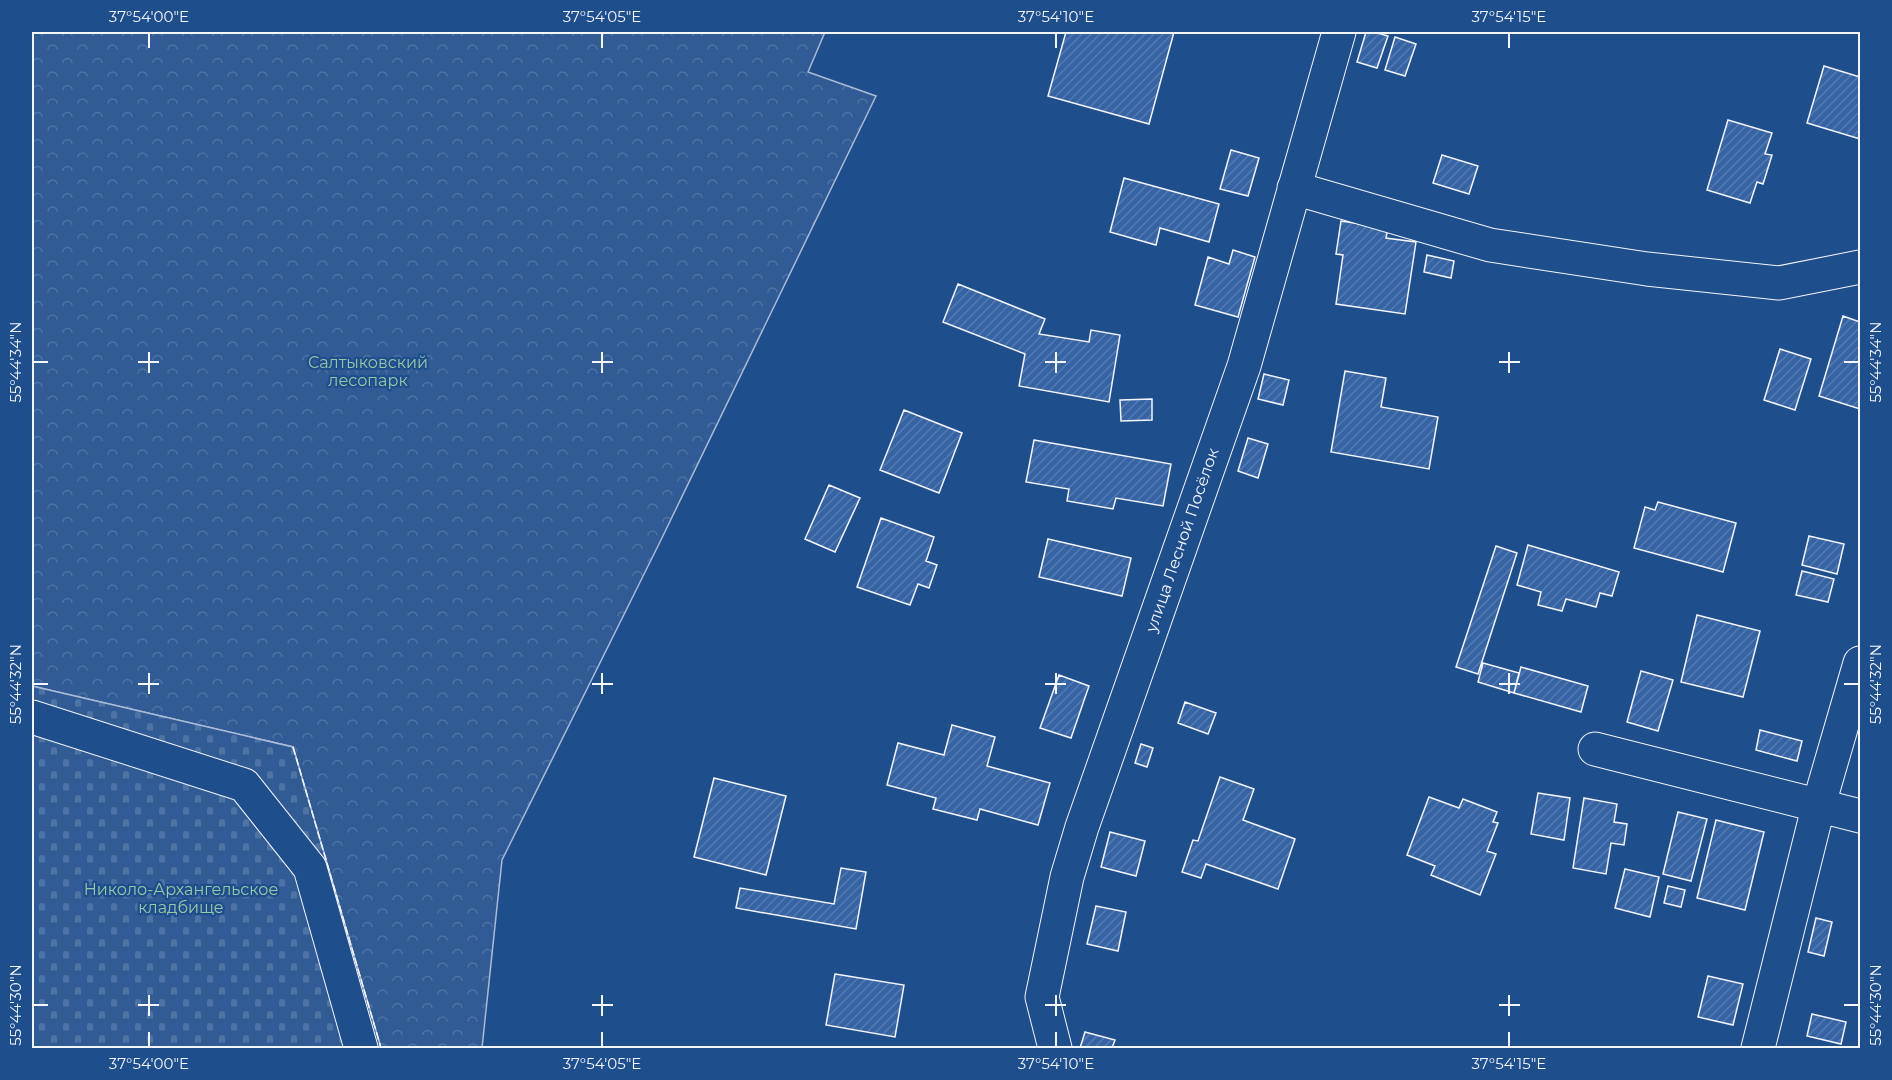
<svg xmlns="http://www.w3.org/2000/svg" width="1892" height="1080" font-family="Montserrat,sans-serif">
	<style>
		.forest { fill: url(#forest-crowns); stroke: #a8bbd7; stroke-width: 1.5 }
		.cemetery { fill: url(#cemetery-stones); stroke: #a8bbd7; stroke-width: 1.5 }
		.building { fill: url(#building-hatch); stroke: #f2f6ff; stroke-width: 1.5 }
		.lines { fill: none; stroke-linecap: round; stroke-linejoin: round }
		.minor-casing { stroke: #f2f6ff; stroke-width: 35 }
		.minor { stroke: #1f4e8c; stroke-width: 33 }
		.fence { stroke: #f2f6ff; stroke-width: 1.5; stroke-dasharray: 8 3; stroke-linecap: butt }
		.ticks { fill: none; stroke: #f2f6ff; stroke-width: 2 }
		.labels { text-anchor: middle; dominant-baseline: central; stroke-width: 4.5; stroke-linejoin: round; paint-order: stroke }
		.park-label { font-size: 16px; fill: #97c8a6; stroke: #1f4e8c }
		.street-label { font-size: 16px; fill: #f2f6ff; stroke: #1f4e8c }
		.neatline { fill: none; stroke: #f2f6ff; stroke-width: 2 }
		.ticks-label { font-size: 15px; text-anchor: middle; fill: #f2f6ff }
	</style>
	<defs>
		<pattern id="forest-crowns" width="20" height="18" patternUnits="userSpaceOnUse" patternTransform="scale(1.5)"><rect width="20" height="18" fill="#305b95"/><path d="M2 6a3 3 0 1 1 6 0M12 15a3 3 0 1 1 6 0" fill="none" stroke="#4e73a5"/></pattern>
		<pattern id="cemetery-stones" width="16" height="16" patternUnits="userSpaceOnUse" patternTransform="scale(1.5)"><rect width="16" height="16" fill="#305b95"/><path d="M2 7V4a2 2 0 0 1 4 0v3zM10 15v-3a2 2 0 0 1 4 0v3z" fill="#4e73a5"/></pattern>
		<pattern id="building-hatch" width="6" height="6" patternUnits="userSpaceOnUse" patternTransform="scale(1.5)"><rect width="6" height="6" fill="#3563a3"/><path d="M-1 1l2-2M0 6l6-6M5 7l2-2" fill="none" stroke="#537ab1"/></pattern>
	</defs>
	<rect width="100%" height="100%" fill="#1f4e8c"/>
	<!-- forest -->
	<path class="forest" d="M32,32H825L808,72L876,96L659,544L502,860L482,1048H381L293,747L32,686Z"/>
	<!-- cemetery -->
	<path class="cemetery" d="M32,686L293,747L381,1048H32Z"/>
	<!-- building -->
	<path class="building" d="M1066,32H1174L1149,124L1048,96Z
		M1366,32H1374L1388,36L1377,68L1357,62Z
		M1395,37L1416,44L1405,76L1385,70Z
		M1824,66L1860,77V139L1807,123Z
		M1728,120L1772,133L1765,154L1772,155L1763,184L1757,182L1750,203L1707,190Z
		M1231,150L1259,158L1248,196L1220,189Z
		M1442,155L1478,166L1469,194L1433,183Z
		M1124,178L1219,204L1209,242L1160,228L1156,245L1110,232Z
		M1341,221L1388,228L1386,238L1416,242L1405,314L1336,304L1343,255L1336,254Z
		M1233,250L1255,257L1238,317L1195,305L1208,257L1229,264Z
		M1427,255L1454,261L1451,278L1424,272Z
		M958,284L1045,319L1039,334L1089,342L1091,330L1120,335L1109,402L1019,386L1025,354L943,322Z
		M1843,316L1860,322V409L1819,396Z
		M1780,349L1811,359L1795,410L1764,400Z
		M1345,371L1386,378L1381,407L1438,417L1429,469L1331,452Z
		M1264,374L1289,380L1283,405L1258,399Z
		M1152,399V420L1121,421L1120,400Z
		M904,410L962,433L939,493L880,470Z
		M1248,438L1268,444L1258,478L1238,471Z
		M1034,440L1171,464L1163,506L1116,498L1113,509L1067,501L1069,489L1026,482Z
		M829,485L860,498L835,552L805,539Z
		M1658,502L1736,523L1723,572L1634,548L1645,507L1655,510Z
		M881,518L934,537L926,561L937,565L929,588L918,584L910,605L857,587Z
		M1809,536L1844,544L1837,574L1802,565Z
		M1048,539L1131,558L1122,596L1039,577Z
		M1528,545L1619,572L1612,596L1600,593L1596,607L1566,599L1562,611L1538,605L1541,592L1517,585Z
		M1496,546L1517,553L1478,674L1456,667Z
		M1802,571L1834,579L1828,602L1796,595Z
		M1697,615L1760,631L1743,697L1681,682Z
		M1483,663L1519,673L1514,693L1478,682Z
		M1521,667L1588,686L1581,712L1514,693Z
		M1641,671L1673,680L1658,731L1627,722Z
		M1059,675L1089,686L1071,738L1040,728Z
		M1185,702L1216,713L1208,734L1178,723Z
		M952,725L995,737L987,766L1050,783L1038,825L980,809L977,820L933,809L936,798L887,785L898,743L944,755Z
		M1760,730L1802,741L1797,761L1756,750Z
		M1141,744L1153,748L1147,767L1135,763Z
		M1220,777L1254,789L1243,820L1295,839L1278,889L1206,864L1201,878L1182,872L1193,840L1198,841Z
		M714,778L786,796L766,875L694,857Z
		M1538,793L1570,798L1564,840L1531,834Z
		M1429,797L1459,808L1463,799L1497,812L1493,822L1498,823L1487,851L1496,854L1480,895L1431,875L1435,866L1407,855Z
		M1584,798L1617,804L1614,822L1627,824L1624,845L1611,843L1606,874L1573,868Z
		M1678,812L1707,819L1691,881L1663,874Z
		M1716,820L1764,832L1745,910L1697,898Z
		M1110,832L1145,841L1136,876L1101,867Z
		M841,868L866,872L856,929L736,908L740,888L834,904Z
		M1625,869L1659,877L1650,917L1615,908Z
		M1668,886L1685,890L1681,907L1664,903Z
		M1096,906L1126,912L1118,951L1087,944Z
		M1816,918L1832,922L1824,956L1808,952Z
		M835,974L904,985L895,1037L826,1025Z
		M1708,976L1743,984L1733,1025L1698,1017Z
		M1812,1014L1846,1022L1841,1044L1807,1036Z
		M1085,1032L1115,1040L1112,1048H1080Z"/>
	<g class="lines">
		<defs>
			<path id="minor" d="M1294,188L1490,245L1647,269L1779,283L1860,267
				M32,717L244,785L310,868L361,1048
				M1595,749L1860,816
				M1055,1048L1042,997L1067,877L1082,827L1244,366L1339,32
				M1758,1048L1819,804L1860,663"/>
		</defs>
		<!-- minor casing -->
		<use href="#minor" class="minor-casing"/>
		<!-- minor -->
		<use href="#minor" class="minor"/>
		<!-- fence -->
		<path class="fence" d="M293,747L381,1048"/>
	</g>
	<!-- ticks -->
	<path class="ticks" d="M149,33V48M602,33V48M1056,33V48M1509,33V48M149,352V373M602,352V373M1056,352V373M1509,352V373M33,362H48M138,362H159M592,362H613M1045,362H1066M1499,362H1520M1844,362H1859M149,673V694M602,673V694M1056,673V694M1509,673V694M33,684H48M138,684H159M592,684H613M1045,684H1066M1499,684H1520M1844,684H1859M149,995V1016M602,995V1016M1056,995V1016M1509,995V1016M33,1005H48M138,1005H159M592,1005H613M1045,1005H1066M1499,1005H1520M1844,1005H1859M149,1032V1047M602,1032V1047M1056,1032V1047M1509,1032V1047"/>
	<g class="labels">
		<!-- park labels -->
		<g class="park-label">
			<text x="368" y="362">Салтыковский<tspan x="368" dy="18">лесопарк</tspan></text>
			<text x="181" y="889">Николо-Архангельское<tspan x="181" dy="18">кладбище</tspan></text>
		</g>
		<!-- street labels -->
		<g class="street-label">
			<text transform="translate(1182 540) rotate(-71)">улица Лесной Посёлок</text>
		</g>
	</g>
	<!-- border -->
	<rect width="1892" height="1080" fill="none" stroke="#1f4e8c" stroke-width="66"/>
	<rect x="33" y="33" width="1826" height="1014" class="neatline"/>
	<g class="ticks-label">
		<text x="149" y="22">37°54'00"E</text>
		<text x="602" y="22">37°54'05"E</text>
		<text x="1056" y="22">37°54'10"E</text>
		<text x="1509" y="22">37°54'15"E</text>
		<text transform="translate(16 362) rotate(-90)" y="5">55°44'34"N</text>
		<text transform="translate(1876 362) rotate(-90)" y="5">55°44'34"N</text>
		<text transform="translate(16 684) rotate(-90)" y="5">55°44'32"N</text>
		<text transform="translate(1876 684) rotate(-90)" y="5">55°44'32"N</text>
		<text transform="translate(16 1005) rotate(-90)" y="5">55°44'30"N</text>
		<text transform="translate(1876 1005) rotate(-90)" y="5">55°44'30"N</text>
		<text x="149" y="1069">37°54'00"E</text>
		<text x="602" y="1069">37°54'05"E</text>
		<text x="1056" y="1069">37°54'10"E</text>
		<text x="1509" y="1069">37°54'15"E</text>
	</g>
</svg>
